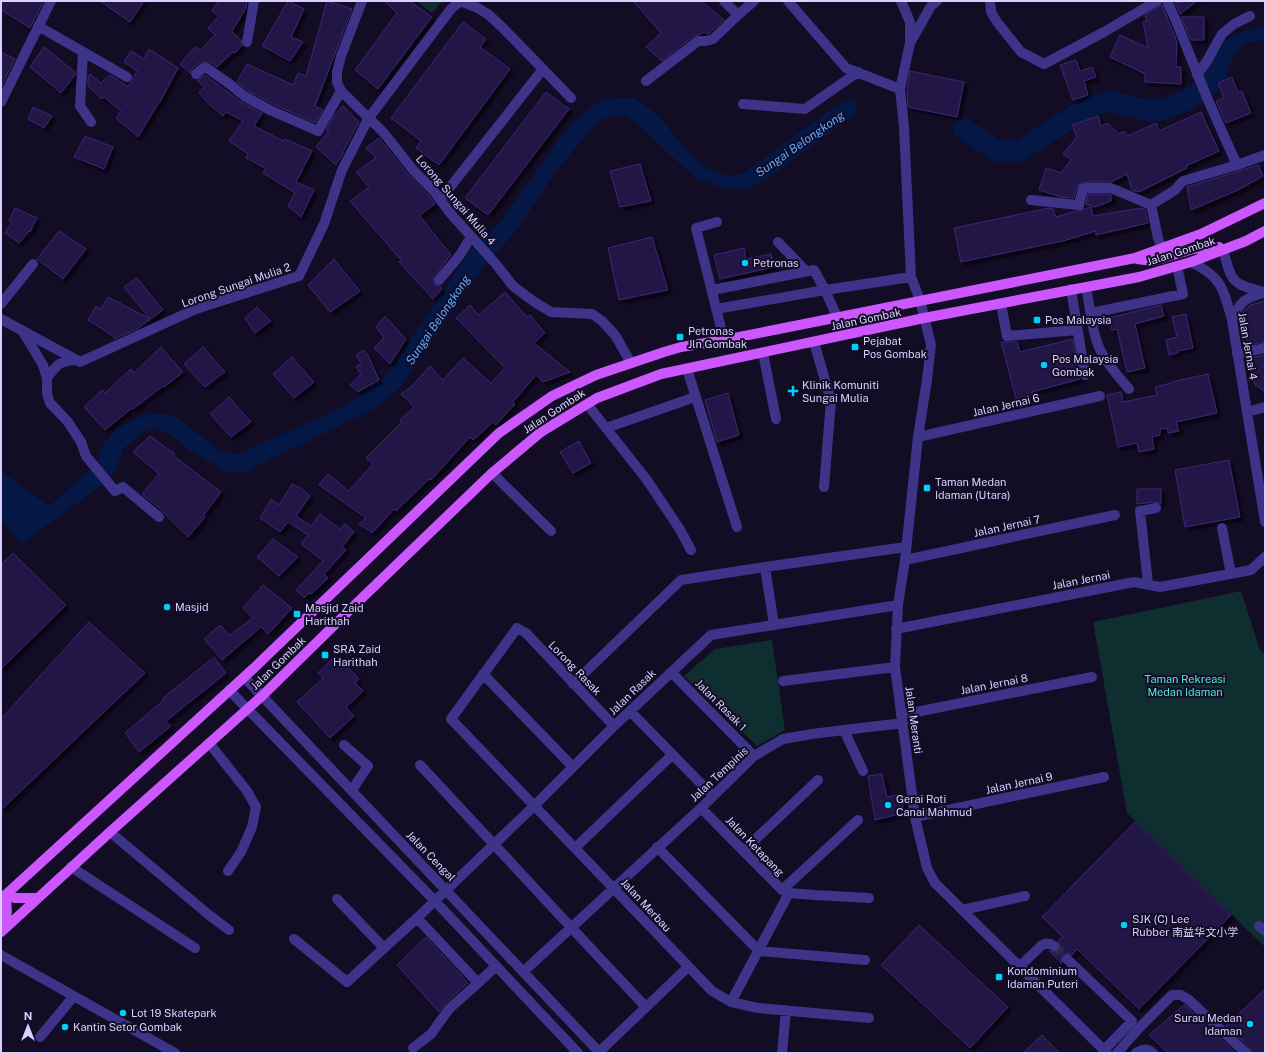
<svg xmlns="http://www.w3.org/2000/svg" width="1266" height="1054" font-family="'Public Sans','Noto Sans SC',sans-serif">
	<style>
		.green { fill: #0f2e2f }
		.water { fill: #051745 }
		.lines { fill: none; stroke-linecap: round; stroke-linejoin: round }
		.river { stroke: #051745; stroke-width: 21 }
		.building { fill: #241747; stroke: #3c2675; filter: url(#shadow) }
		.minor-tunnel { stroke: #302946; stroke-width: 10; stroke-dasharray: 10 5; stroke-linecap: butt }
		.minor { stroke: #3d3388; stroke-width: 10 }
		.major { stroke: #cd57ff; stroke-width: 10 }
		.poi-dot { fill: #00cffb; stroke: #120c25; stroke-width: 1.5 }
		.labels { text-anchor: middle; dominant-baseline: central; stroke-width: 4; stroke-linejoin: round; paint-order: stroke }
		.street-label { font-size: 11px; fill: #d9d0ff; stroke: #120c25 }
		.poi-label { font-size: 11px; fill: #d9d0ff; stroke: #120c25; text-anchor: start }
		.park-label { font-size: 11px; fill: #51eacf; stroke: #120c25 }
		.water-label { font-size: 12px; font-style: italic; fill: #5ea8ff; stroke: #120c25 }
	</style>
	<defs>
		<filter id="shadow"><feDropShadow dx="3.5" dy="3.5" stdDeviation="1" flood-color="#0009"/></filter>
	</defs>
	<rect width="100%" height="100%" fill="#120c25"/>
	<!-- green -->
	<path class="green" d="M417,1H442L432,13Z
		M1241,591L1260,650L1265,654V947L1127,813L1093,622Z
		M772,640L785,730L757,746L684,676L715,649Z"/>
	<!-- water -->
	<path class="water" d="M1265,26V40L1248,43L1240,47L1221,79L1216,83L1212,94L1204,78C1210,68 1220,44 1229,38C1239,31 1253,29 1265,26Z
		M856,97L855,115L767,179L744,190L721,187L695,178L636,123L625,116H610L596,123L558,169L518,229L481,270L401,387L376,408L247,471L230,473L190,451L170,434L154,428L141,434L124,448L112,478L22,543L1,520V471L49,506L99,462L100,453L103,445L114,430L147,413L174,415L220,451L238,454L341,408L385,377L469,252L501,221L564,132L591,106L604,100L617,98H634L658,115L688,152L708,169L728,176L743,173L835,107Z"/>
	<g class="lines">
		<!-- river -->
		<path class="river" d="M964,129L997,151H1019L1088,107L1109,101L1155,112L1190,99L1212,82L1217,71"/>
	</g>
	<!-- building -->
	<path class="building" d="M1,1H44L30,28L1,10Z
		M100,1H144L130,22Z
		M218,1H247L246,8L232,31L241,40L242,45L235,53L233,52L217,67L210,62H202L199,63L192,69L190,73L180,64L195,47L200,50L215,35L208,28L219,16L212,11Z
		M288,1L304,9L291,37L303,42L290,61L262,46Z
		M327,1L352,9L315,106L323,110L315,123L273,104L248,91L237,82L247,64L293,85L298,73L306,76Z
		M384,1H410L432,17L378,89L355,70L397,13Z
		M633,1H701L724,20L710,33L707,34L704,32L701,34L694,36L662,61L646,47L661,33Z
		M1187,1H1197L1180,14L1175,3Z
		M1162,5L1177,42L1176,67H1181V84L1145,82V74L1110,57L1120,35L1148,48L1143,22L1147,21L1145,15Z
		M1181,17H1204V40H1191Z
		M463,22L486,39L480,47L510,69L439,165L416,148L421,141L391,118Z
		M44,47L75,72V75L61,93L30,67Z
		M149,49L178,68L160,102H159L138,137L116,118L121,111L104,97L102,99L88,86V76L90,74L101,83L110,75L128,87L137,71L124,62L131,51L144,59Z
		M1,52L15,59L1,87Z
		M1076,60L1080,71L1092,67L1096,77L1084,81L1088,95L1073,100L1060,65Z
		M910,71L964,82L957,117L908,107L907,89Z
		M205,75L241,102L262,113L254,126L283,141L285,139L312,151L296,182L314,190L301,217L288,206L295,193L263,173L266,169L246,158L248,154L229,141L243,121L226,112L223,116L210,105L199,93L204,87L197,80Z
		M1232,77L1238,92L1242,91L1251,113L1226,123L1216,101L1224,98L1218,83Z
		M546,92L569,109L488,215L465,198Z
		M343,106L359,122L343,152V154L336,165L316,147L329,131L326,130L334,115Z
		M33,107L52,116L44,128L28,119Z
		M1201,112L1219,151L1186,166L1187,168L1141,191L1138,192L1132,190L1127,174L1111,182H1081L1077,186L1074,198L1061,197L1039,190L1046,168L1061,173L1071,160L1063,154L1077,137L1072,125L1098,116L1101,126L1108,123L1119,134L1124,131L1128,136L1156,123L1159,131Z
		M85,136L113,147L104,169L74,157Z
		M379,138L408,174L427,193L435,204L425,211L420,216L451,255L433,278L435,285L440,286L442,289L433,299L399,262L401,260L350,201L369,187L356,172L376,158L366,148Z
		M640,164L651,201L620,207L610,171Z
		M1258,165L1263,176L1238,190L1191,210L1187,187Z
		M1088,194H1110L1111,195V201L1095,207L1086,204Z
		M1091,207L1093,216L1141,208L1145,210L1148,223L1096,235V231L1063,241L961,262L954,228L1049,208L1053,209L1056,217L1076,211H1081L1084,209Z
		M15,208L37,218L30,232L29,231L19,243L5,233L12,222L9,221Z
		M59,231L86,249L63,279L37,259Z
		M652,237L668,290L619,300L608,248Z
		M744,248L746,259L771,254L774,267L720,279L714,255Z
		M334,259L360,291L330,312L308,285Z
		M137,278L163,310L137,329L114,339L113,336L88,320L96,306L101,309L108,297L150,319L124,287Z
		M505,292L527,317L530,315L545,333L534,343L570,372L543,382L536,375L513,402L515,404L496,425L493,422L473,440L470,437L431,480L429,479L396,511L394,509L372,533L359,524L366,518L319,485L328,474L349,491L373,464L366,458L402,422L400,420L414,407L401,394L412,386L430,366L443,380L463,358L491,383L505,368L456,318L470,305L479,315Z
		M1265,301V342L1248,345L1243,313L1250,305Z
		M1161,305L1164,316L1135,324L1145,368L1127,372L1117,329L1112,330L1109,318Z
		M257,307L271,321L255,333L245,318Z
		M1186,314L1193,348L1178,351V353L1169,355L1166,340L1177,337L1172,317Z
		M385,316L406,339L390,364L374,348L384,338L376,327Z
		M1073,339L1079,376L1080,379L1032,392L1033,398L1017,402L1001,342H1017L1020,352Z
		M161,347L183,372L164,387L163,386L133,409L132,408L105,430L84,407L102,390L105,393L131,369L134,373Z
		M203,347L225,372L205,387L184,364Z
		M364,350L368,355L379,380L358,392L350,385L361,374L356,367L361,363L356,355Z
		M1265,355V392L1255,385L1250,358Z
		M292,357L314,382L294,398L273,374Z
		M1208,374L1217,413L1176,422L1179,431L1168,433L1167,428L1160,429V435L1152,437L1154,449L1139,452L1137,443L1118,447L1107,395L1121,392L1123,402L1157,395L1155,387L1171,383V382Z
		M728,393L739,435L717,442L705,400Z
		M229,397L251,422L231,437L210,414Z
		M150,436L175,454L174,456L221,492L203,516L205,517L188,537L158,507L142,494L159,474L133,452Z
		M579,441L591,463L573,473L560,452Z
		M1229,460L1240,517L1185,527L1175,470Z
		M292,484L302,489L310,496L296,516L311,526L320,514L340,529L345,524L354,532L342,547L346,550L324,574L328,578L311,594L309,593L304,598L296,590L323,561L301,544L308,535L288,522L280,532L260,518L271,499L279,505Z
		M1137,489H1161V504L1155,502L1137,504Z
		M273,539L298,557L279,576L257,557Z
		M13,553L66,605L1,669V565Z
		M263,585L292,608L268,634L261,627L222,660L204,639L220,625L230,635L253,618L243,608Z
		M89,622L145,673L1,810V719Z
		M214,657L226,673L166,721L171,726L139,752L125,733L164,700L163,698Z
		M332,659L340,668L345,664L359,679L355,683L363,691L346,707L354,716L330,738L297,702L323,678L318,673Z
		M882,774L887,797L901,794L904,813L875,820L868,776Z
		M1135,822L1231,915L1139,1009L1077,949L1072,955L1068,953L1063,954L1061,958L1062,964L1049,951L1054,952L1059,950L1060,946L1058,941L1063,937L1042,917Z
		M919,925L1008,1007L970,1048L881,965Z
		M426,937L468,983L445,1004L439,1012L397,965Z
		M1265,989V1053H1252L1250,1048L1226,1026Z
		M1184,1005H1185L1236,1053H1168L1149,1035Z
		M1042,1035L1060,1053H1023Z"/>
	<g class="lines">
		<!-- minor-tunnel -->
		<path class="minor-tunnel" d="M1054,946L1067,959"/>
		<!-- minor -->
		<path class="minor" d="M362,1L341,56L337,72V82L341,91L384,133L413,170L432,189L451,214L495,263L513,286L533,301L551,312L592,314L602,321L615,335L631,363
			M460,1L478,8L489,15L503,28L571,98
			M724,1L738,15L754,1
			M788,1L846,68L900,89
			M901,1L910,22V43
			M937,1L931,6L910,43L900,89L904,127L911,277L920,300L931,345L927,380L918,437L905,560L898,605L895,667L915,817L927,868L935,883L1107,1053
			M990,1L991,12L997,22L1021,52L1044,64L1104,32L1157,1
			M1167,1L1176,21L1208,100L1237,165
			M38,26L127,77
			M247,42L254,1
			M83,52L80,106L91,122
			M196,74L203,68H207L231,85L244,96L270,110L318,131L341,91
			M1197,75L1207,61L1222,34L1234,24L1250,16
			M646,81L698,41H706L713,39L738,15
			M1,102L51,1
			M743,104L805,109L858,72
			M440,200L543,69
			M1031,200L1079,205L1083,188H1111L1151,205L1175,190L1183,181L1237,165L1265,155
			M1151,205L1158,238L1162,248
			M717,222L696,228L724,340
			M778,242L806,271
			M1223,250C1232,282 1231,284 1264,292
			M1191,262C1222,277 1223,288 1232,320L1265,522
			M439,280L460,255L471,237
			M1086,287C1090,306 1091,327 1098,345C1105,362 1118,376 1129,389
			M1071,289L1085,375
			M712,290L814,270L825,290L911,277
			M1,304L33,264
			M1001,304L1007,336L1077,330
			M716,309L825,290L837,317
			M1091,313L1183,294L1177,266
			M1,319L80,362L196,309L299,276L324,224L342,170L368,119L451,9L460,1
			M1232,320C1241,301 1243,299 1263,293
			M23,332L43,365L47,378V394L50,403L68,422L81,442L86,456L115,491L123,487L159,517
			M814,342L831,401L824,487
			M763,353L776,419
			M1237,354L1265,348
			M687,369L737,527
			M47,378C58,364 57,362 76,360
			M587,404L647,480L679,528L691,550
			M1247,412L1265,407
			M606,428L695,397
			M918,437L1100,396
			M492,473L551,531
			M1222,528L1231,574
			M905,560L1115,515
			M765,567L774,625
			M1148,584L1140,511L1156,508
			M896,629L1134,582L1160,587L1251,570L1265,557
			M671,672L754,756
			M483,674L573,767
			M244,677L600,1053
			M783,681L895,667
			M573,684L681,580L765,567L906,547
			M229,690L435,901L578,1053
			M630,711L713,796
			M901,715L1092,677
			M614,726L526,633L517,628L451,719L712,991L731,1002L758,1008L869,1018
			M844,730L903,723
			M209,743L247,791L256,807L252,827L241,852L228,871
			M344,745L368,766L352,790
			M420,765C496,846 570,927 646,1007
			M701,808L782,890L789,893L815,895L869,898
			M915,817L1104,777
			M110,832L209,915L229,930
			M657,847L759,951L865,960
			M575,848L672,755
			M743,851L818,780
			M71,867L195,948
			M782,890L858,820
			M337,899L384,948
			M962,910L1025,896
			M417,918L478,983L496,966
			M1259,926L1265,931
			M294,939L347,982L417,918L534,806L614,726L711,635L898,605
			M1,955L175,1053
			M1067,959L1132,1021L1104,1050
			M1019,967L1042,945C1046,943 1050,943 1054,946
			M523,972L701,808L754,756L783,739L812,734L844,730L863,771
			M731,1002L789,893
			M40,1037L74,996
			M413,1048L431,1034L449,1009L478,983
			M598,1053L688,967
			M782,1053L786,1010
			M1117,1053L1140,1027L1172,995H1181L1189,1000L1246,1053
			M1136,1053C1142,1049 1146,1048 1153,1053"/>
		<!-- major -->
		<path class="major" d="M1137,259L1153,261L1193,249L1219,247L1223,250
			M5,895L15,898H37
			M1,899L254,668L499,433L552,396L596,375L664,352L681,347L724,340L1135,258L1201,234L1265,203
			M4,929C7,917 8,908 5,895
			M1,932L110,832L262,696L361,599L492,473L541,432L597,398L661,374L924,318L1139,277L1191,262L1246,241L1265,231"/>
	</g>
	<!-- markers -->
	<g class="poi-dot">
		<circle cx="745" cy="263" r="4"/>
		<rect x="1033" y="316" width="8" height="8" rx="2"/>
		<rect x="676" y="333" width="8" height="8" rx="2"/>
		<rect x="851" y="343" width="8" height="8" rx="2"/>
		<circle cx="1044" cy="365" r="4"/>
		<path d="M791 385h4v4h4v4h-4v4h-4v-4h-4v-4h4z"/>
		<rect x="923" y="484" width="8" height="8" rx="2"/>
		<circle cx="167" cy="607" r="4"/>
		<rect x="293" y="610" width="8" height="8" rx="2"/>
		<rect x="321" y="651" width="8" height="8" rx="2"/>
		<circle cx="888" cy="805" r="4"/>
		<circle cx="1124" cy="925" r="4"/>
		<rect x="995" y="973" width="8" height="8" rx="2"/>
		<circle cx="123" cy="1013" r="4"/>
		<circle cx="1250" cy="1024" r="4"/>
		<circle cx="65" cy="1027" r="4"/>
	</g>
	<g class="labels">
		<!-- street labels -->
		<g class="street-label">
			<text transform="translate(456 200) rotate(49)">Lorong Sungai Mulia 4</text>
			<text transform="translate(1181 251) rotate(-18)">Jalan Gombak</text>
			<text transform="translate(236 285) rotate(-19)">Lorong Sungai Mulia 2</text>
			<text transform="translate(866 319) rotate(-12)">Jalan Gombak</text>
			<text transform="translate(1248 346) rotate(80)">Jalan Jernai 4</text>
			<text transform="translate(1006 405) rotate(-13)">Jalan Jernai 6</text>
			<text transform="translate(554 411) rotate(-33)">Jalan Gombak</text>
			<text transform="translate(1007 526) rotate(-12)">Jalan Jernai 7</text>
			<text transform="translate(1081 580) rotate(-11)">Jalan Jernai</text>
			<text transform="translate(278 663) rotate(-44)">Jalan Gombak</text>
			<text transform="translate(575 668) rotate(46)">Lorong Rasak</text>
			<text transform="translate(994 684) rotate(-11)">Jalan Jernai 8</text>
			<text transform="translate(632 692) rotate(-44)">Jalan Rasak</text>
			<text transform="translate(721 705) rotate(45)">Jalan Rasak 1</text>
			<text transform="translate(914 720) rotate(82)">Jalan Meranti</text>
			<text transform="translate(719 774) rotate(-43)">Jalan Tempinis</text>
			<text transform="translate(1019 783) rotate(-12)">Jalan Jernai 9</text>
			<text transform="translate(755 846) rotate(46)">Jalan Ketapang</text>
			<text transform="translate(431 856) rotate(46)">Jalan Cengal</text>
			<text transform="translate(646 905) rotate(47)">Jalan Merbau</text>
		</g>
		<!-- poi labels -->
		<g class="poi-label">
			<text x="753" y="263">Petronas</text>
			<text x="1045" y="320">Pos Malaysia</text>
			<text x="688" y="331">Petronas<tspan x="688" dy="13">Jln Gombak</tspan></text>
			<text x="863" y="341">Pejabat<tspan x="863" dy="13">Pos Gombak</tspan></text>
			<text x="1052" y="359">Pos Malaysia<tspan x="1052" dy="13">Gombak</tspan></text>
			<text x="802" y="385">Klinik Komuniti<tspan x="802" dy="13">Sungai Mulia</tspan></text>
			<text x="935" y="482">Taman Medan<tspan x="935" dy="13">Idaman (Utara)</tspan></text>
			<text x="175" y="607">Masjid</text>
			<text x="305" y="608">Masjid Zaid<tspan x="305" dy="13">Harithah</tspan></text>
			<text x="333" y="649">SRA Zaid<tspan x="333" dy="13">Harithah</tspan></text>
			<text x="896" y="799">Gerai Roti<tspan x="896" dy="13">Canai Mahmud</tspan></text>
			<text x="1132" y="919">SJK (C) Lee<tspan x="1132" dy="13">Rubber 南益华文小学</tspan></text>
			<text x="1007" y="971">Kondominium<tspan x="1007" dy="13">Idaman Puteri</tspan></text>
			<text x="131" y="1013">Lot 19 Skatepark</text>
			<text x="1242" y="1018" text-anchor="end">Surau Medan<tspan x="1242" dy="13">Idaman</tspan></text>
			<text x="73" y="1027">Kantin Setor Gombak</text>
		</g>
		<!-- park labels -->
		<g class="park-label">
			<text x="1185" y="679">Taman Rekreasi<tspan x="1185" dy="13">Medan Idaman</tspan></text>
		</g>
		<!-- water labels -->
		<g class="water-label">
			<text transform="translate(800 144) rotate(-35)">Sungai Belongkong</text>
			<text transform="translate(438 320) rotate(-56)">Sungai Belongkong</text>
		</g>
	</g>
	<!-- border -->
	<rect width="1266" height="1054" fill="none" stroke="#d9d0ff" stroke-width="4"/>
	<!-- north arrow -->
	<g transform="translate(28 1026)" stroke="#120c25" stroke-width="3" paint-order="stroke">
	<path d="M0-3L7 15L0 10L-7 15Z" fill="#d9d0ff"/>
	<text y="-6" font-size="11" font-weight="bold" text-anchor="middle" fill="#d9d0ff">N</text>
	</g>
</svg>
